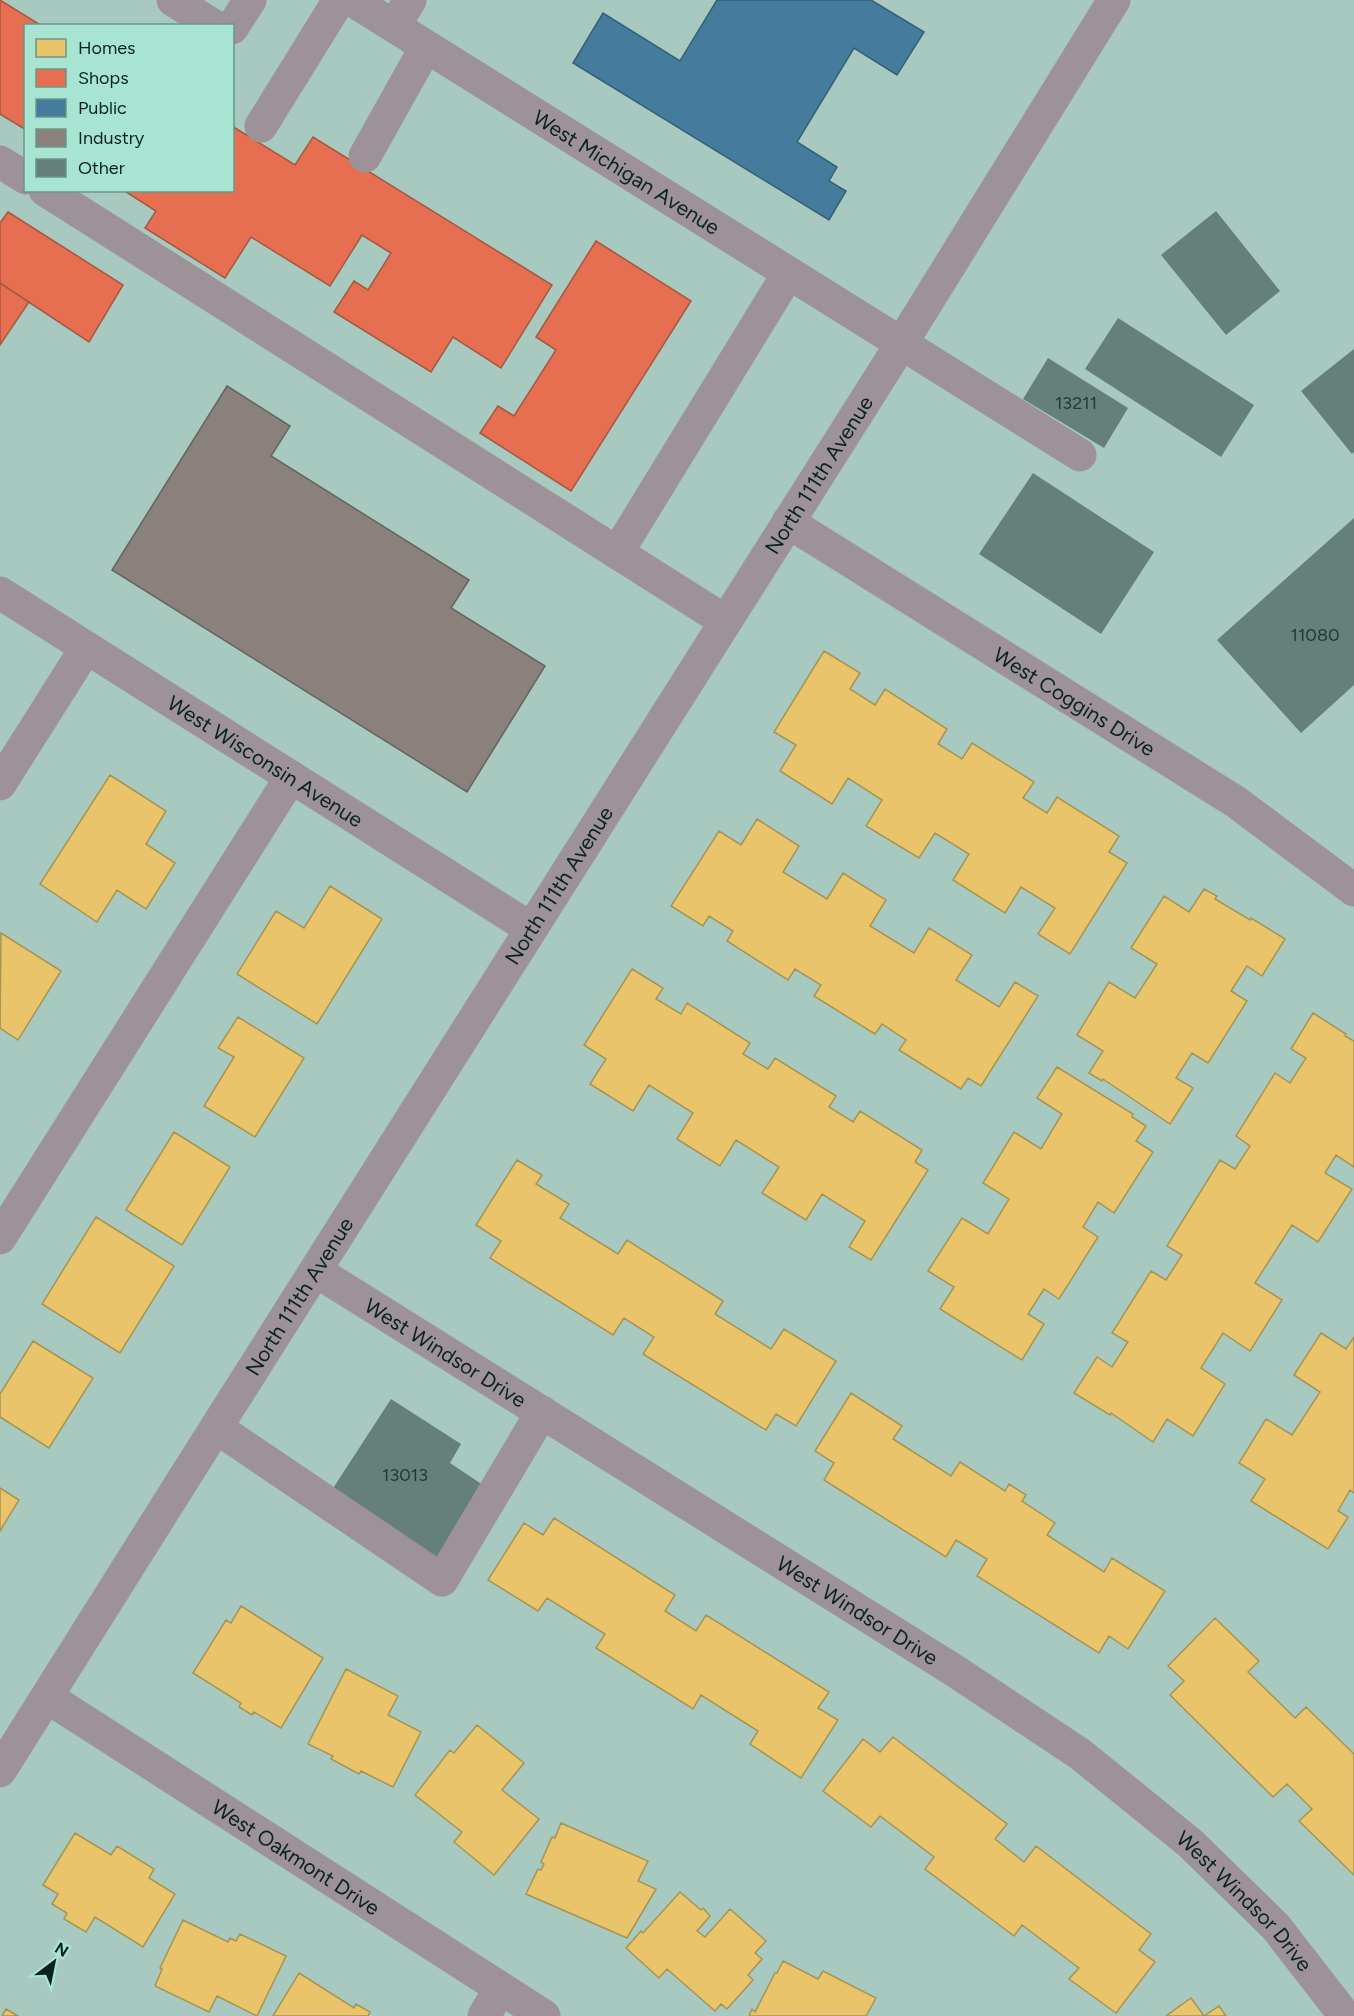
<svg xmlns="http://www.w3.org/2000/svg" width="1354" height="2016" font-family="Figtree,sans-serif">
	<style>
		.homes { fill: #e9c46a; stroke: #a69453; stroke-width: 1.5 }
		.shops { fill: #e76f51; stroke: #a55841; stroke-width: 1.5 }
		.public { fill: #457b9d; stroke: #346177; stroke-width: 1.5 }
		.industry { fill: #8a817c; stroke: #646560; stroke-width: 1.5 }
		.building { fill: #658079 }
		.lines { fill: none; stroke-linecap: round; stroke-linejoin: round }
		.minor { stroke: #9d9297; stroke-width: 33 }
		.labels { text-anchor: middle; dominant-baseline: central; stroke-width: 6; stroke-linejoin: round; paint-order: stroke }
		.number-label { font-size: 18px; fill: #223a34 }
		.street-label { font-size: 21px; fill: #0b231d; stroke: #a8e4d2 }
	</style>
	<rect width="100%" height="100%" fill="#a8c9bf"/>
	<!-- homes -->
	<path class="homes" d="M824,651L860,673L850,689L875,705L885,689L947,729L938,744L962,759L972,743L1034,782L1023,798L1047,813L1057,797L1119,836L1109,852L1127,863L1070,954L1038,934L1055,908L1021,887L1005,913L953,880L969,854L935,833L919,858L866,826L882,800L848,778L832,804L780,771L796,745L774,732Z
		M110,775L166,811L146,844L175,863L146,909L117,890L97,922L40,884Z
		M757,819L799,846L783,872L827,899L843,873L886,900L870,926L914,953L929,928L972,955L956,980L999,1007L1015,982L1038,996L981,1086L968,1078L961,1089L899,1050L906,1040L882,1024L875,1034L814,996L821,985L795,969L788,980L727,941L733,931L709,916L703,926L671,906L719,831L741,845Z
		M330,886L382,919L317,1024L237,974L276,911L304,928Z
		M1204,889L1217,896L1215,899L1250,920L1251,918L1285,939L1262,976L1247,966L1231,991L1247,1001L1208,1063L1192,1053L1176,1078L1193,1088L1170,1124L1103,1079L1102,1081L1089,1073L1103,1051L1077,1035L1109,982L1135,998L1157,964L1131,948L1164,896L1189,912Z
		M1,933L61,971L18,1040L0,1028Z
		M632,969L663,988L656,999L681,1014L687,1003L750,1043L743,1054L768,1069L775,1058L836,1096L829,1107L853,1122L860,1111L922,1150L915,1162L928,1170L871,1260L849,1247L865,1221L822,1194L806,1220L762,1193L779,1167L736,1140L720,1166L677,1139L693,1113L649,1085L633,1111L590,1084L606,1059L584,1045Z
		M1313,1013L1346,1034L1345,1036L1354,1041V1167L1336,1155L1325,1173L1352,1189L1318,1242L1292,1225L1255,1283L1282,1300L1250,1351L1223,1333L1201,1368L1225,1384L1193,1436L1167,1419L1153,1442L1111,1413L1110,1415L1074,1393L1097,1357L1112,1367L1128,1342L1112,1333L1151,1271L1166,1280L1182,1255L1167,1246L1220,1160L1235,1169L1250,1146L1236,1136L1275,1073L1290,1083L1306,1058L1291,1049Z
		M238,1017L304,1058L255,1137L204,1106L234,1057L218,1048Z
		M1057,1067L1133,1114L1132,1117L1146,1126L1136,1141L1153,1152L1114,1213L1098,1202L1083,1227L1098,1237L1059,1299L1044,1289L1028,1314L1044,1324L1022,1360L940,1309L954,1287L928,1271L962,1218L988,1234L1009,1199L983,1183L1014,1132L1041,1149L1062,1114L1037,1098Z
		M174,1132L230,1167L182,1245L126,1210Z
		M517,1160L542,1175L536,1184L569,1204L560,1218L618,1254L627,1240L723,1301L715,1314L771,1349L784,1329L836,1361L796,1426L776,1414L766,1430L643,1354L654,1337L624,1318L613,1335L490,1258L501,1241L476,1225Z
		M96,1217L174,1266L120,1353L42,1304Z
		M1321,1333L1346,1349L1354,1337V1493L1350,1490L1338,1511L1348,1517L1328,1549L1251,1501L1265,1479L1239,1463L1266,1419L1292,1435L1320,1392L1294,1375Z
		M33,1341L93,1378L49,1448L0,1417V1394Z
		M851,1393L902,1426L893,1439L951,1476L960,1462L1005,1491L1009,1484L1026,1495L1022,1501L1055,1523L1047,1535L1104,1572L1112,1558L1165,1591L1128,1649L1109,1636L1099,1653L977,1576L987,1559L956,1540L946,1557L824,1480L834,1463L815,1451Z
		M0,1488L19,1500L0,1531Z
		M554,1518L675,1595L665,1611L696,1631L706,1615L829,1692L818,1708L838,1720L801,1778L750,1744L758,1731L701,1695L693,1709L596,1648L605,1634L547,1598L538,1611L488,1580L524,1523L543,1535Z
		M241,1606L323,1658L281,1728L254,1712L252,1715L239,1707L241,1703L193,1673L226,1620L231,1623Z
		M1215,1618L1259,1661L1248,1672L1295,1718L1306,1707L1354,1754V1875L1299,1821L1312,1809L1287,1784L1273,1797L1170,1695L1184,1681L1168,1666Z
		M346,1669L398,1696L388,1715L421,1732L393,1787L361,1771L359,1774L331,1759L333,1756L308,1744Z
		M477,1725L524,1763L502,1790L539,1819L494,1875L454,1842L462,1832L415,1795L450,1750L454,1753Z
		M893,1737L1007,1824L995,1839L1024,1862L1036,1846L1151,1934L1139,1950L1155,1962L1116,2013L1069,1979L1079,1968L1022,1925L1014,1936L925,1869L934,1857L880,1816L871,1827L823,1791L863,1739L880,1752Z
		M561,1823L648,1861L638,1881L656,1889L627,1938L526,1894L538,1869L541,1870L544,1864L541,1862L552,1837L555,1838Z
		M75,1833L111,1855L117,1846L154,1869L149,1878L175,1894L143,1947L95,1917L86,1932L64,1919L67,1913L52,1904L58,1894L43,1885Z
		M680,1892L701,1910L703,1908L710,1916L697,1931L705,1937L730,1909L766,1941L755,1953L762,1959L748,1975L753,1980L727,2009L721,2004L715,2011L667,1969L659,1978L626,1948L641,1931L643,1933Z
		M183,1920L228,1942L230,1938L236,1941L240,1934L286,1956L257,2016L217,1996L209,2012L155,1986L162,1969L160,1968Z
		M783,1961L818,1979L823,1971L876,1998L866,2016H749L752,2009L755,2012L775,1973H777Z
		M299,1973L354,2008L356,2004L370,2012L368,2016H273Z
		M1191,1998L1204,2016H1166Z
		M1219,2006L1226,2016H1204Z
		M6,2009L18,2016H2Z"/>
	<!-- shops -->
	<path class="shops" d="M0,0L42,26H26V130L0,114Z
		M232,126L295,165L313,137L552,285L501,368L453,337L431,372L334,312L354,281L368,290L391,253L362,235L330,286L251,237L225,278L145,228L156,211L123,190H232Z
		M8,212L123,285L89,342L0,283V223Z
		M596,241L691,301L571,491L480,433L498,406L514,416L556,350L536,337Z
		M0,283L29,302L0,345Z"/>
	<!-- public -->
	<path class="public" d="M717,0H871L924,32L897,75L854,48L797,142L837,167L829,181L846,191L829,220L573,63L603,13L680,61Z"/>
	<!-- industry -->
	<path class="industry" d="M227,386L290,426L271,456L469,580L451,608L545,666L467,792L112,570Z"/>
	<!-- building -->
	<path class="building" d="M1216,211L1280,291L1226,335L1161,255Z
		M1118,318L1254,405L1221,457L1085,369Z
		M1354,349V452L1352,454L1301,391Z
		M1048,358L1128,408L1104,448L1023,399Z
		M1033,473L1154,552L1101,634L979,554Z
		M1354,518V685L1301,733L1217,640Z
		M391,1399L461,1444L450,1463L486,1487L435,1566L328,1496Z"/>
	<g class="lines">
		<!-- minor -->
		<g class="minor">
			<path d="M173,0L214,26"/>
			<path id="s1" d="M352,0L1080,455"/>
			<path d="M394,26L410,0"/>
			<path d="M232,28L250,0"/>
			<path d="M261,126L339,0"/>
			<path d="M365,156L426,47"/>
			<path d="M0,162L26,178"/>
			<path d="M45,190L725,621"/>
			<path id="s2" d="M788,522L1236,802L1354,890"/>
			<path d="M617,553L788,274"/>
			<path id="s3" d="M0,593L530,928"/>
			<path d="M0,784L86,648"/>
			<path d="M0,1238L291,777"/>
			<path id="s4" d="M316,1271L955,1671L1080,1754L1190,1843L1276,1927L1345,2016"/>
			<path d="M217,1428L442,1580L542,1412"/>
			<path id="s5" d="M47,1697L544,2016"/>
			<path id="s6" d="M0,1771C298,1296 598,822 898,349C971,233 1042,116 1114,0"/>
			<path d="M484,2016L500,1989"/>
		</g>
	</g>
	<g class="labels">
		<!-- number labels -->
		<g class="number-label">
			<text x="1076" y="403">13211</text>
			<text x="1315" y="635">11080</text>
			<text x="405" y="1475">13013</text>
		</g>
		<!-- street labels -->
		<g class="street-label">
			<text stroke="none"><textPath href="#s1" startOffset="324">West Michigan Avenue</textPath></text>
			<text stroke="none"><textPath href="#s6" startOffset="1533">North 111th Avenue</textPath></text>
			<text stroke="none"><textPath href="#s2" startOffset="338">West Coggins Drive</textPath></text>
			<text stroke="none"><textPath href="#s3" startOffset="314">West Wisconsin Avenue</textPath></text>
			<text stroke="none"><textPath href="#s6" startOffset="1047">North 111th Avenue</textPath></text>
			<text stroke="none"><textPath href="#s6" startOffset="561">North 111th Avenue</textPath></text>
			<text stroke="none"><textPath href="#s4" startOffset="153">West Windsor Drive</textPath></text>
			<text stroke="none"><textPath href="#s4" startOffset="639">West Windsor Drive</textPath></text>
			<text stroke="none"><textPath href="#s5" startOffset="296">West Oakmont Drive</textPath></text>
			<text stroke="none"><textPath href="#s4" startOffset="1125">West Windsor Drive</textPath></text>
		</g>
	</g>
	<!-- legend -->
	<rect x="24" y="24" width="210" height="168" fill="#a8e4d2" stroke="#69978a" stroke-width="1.5"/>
	<rect x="36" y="39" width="30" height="18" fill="#e9c46a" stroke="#69978a" stroke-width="1.5"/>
	<text x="78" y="54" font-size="18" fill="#0b231d">Homes</text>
	<rect x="36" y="69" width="30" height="18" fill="#e76f51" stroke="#69978a" stroke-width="1.5"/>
	<text x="78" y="84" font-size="18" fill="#0b231d">Shops</text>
	<rect x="36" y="99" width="30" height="18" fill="#457b9d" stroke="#69978a" stroke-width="1.5"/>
	<text x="78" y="114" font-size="18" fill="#0b231d">Public</text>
	<rect x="36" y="129" width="30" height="18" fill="#8a817c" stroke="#69978a" stroke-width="1.5"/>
	<text x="78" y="144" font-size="18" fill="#0b231d">Industry</text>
	<rect x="36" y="159" width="30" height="18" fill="#658079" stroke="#69978a" stroke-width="1.5"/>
	<text x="78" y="174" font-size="18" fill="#0b231d">Other</text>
	<!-- north arrow -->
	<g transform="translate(54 1962) rotate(32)" stroke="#a8e4d2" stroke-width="4.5" paint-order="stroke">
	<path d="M0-4.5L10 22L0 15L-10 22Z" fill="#0b231d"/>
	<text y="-9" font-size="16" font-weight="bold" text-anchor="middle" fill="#0b231d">N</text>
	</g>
</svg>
